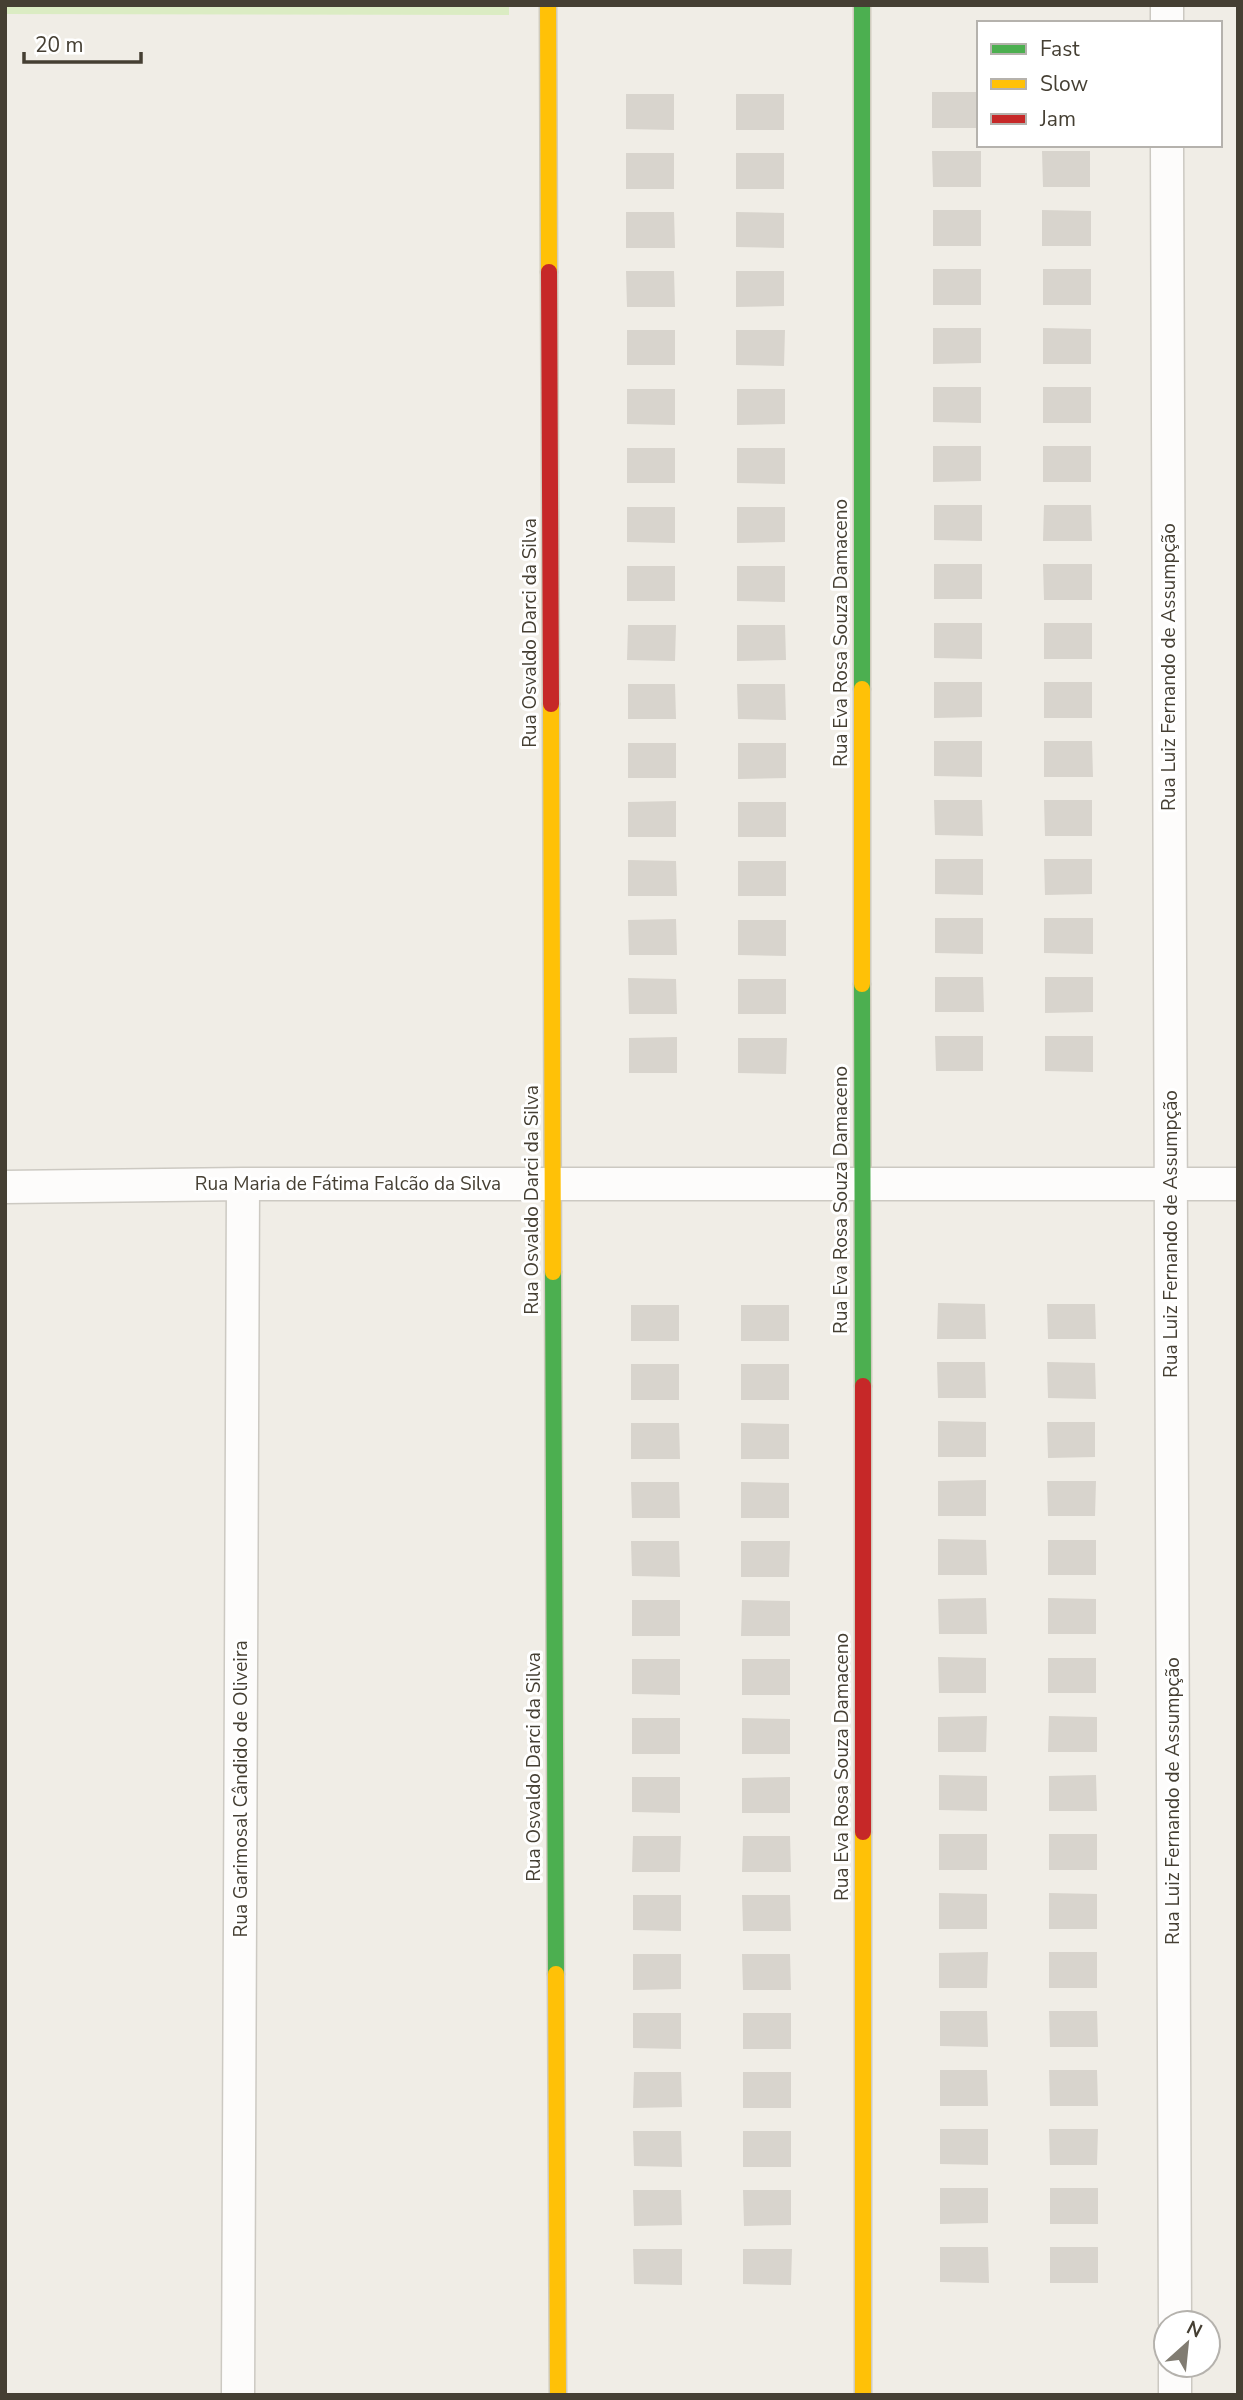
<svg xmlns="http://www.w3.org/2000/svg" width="1243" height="2400" font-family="'Nunito Sans',sans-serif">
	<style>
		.green { fill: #dbecc3 }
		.building { fill: #d8d4cd }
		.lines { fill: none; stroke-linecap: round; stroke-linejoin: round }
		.street-casing { stroke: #ccc9c2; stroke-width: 35 }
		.fast-casing { stroke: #cfcbbd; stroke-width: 19 }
		.slow-casing { stroke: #cfcbbd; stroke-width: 19 }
		.jam-casing { stroke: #cfcbbd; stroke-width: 19 }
		.street { stroke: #fdfcfb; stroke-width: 32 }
		.fast { stroke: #4caf50; stroke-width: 16 }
		.slow { stroke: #ffc107; stroke-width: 16 }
		.jam { stroke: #c62828; stroke-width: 16 }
		.labels { text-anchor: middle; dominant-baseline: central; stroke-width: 6; stroke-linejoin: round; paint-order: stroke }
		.street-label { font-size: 19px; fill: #453f33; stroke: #fff }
	</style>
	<rect width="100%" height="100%" fill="#f0ede6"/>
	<!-- green -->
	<path class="green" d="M5,5H509V15L5,14Z"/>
	<!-- building -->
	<path class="building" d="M932,92H979V128H932Z
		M626,94H674V130L626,129Z
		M736,94H784V130H736Z
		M932,151H981V187H933Z
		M1042,151H1090V187H1043Z
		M626,153H674V189H626Z
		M736,153H784V189H736Z
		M933,210H981V246H933Z
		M1042,210L1091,211V246H1042Z
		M626,212H674L675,248H626Z
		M736,212L784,213V248L736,247Z
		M933,269H981V305H933Z
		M1043,269H1091V305H1043Z
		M626,271H674L675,307H627Z
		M736,271H784V306L736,307Z
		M933,328H981V363L933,364Z
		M1043,328L1091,329V364H1043Z
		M627,330H675V365H627Z
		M736,330H785L784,366L736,365Z
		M933,387H981V423L933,422Z
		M1043,387H1091V423H1043Z
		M627,389H675V425L627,424Z
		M737,389H785V424L737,425Z
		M933,446H981V481L933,482Z
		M1043,446H1091V482H1043Z
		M627,448H675V483H627Z
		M737,448H785V484L737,483Z
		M934,505H982V541L934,540Z
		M1044,505H1091L1092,541H1043Z
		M627,507H675V543L627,542Z
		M737,507H785V542L737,543Z
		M934,564H982V599H934Z
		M1043,564H1092V600H1044Z
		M627,566H675V601H627Z
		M737,566H785V602L737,601Z
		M934,623H982V659L934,658Z
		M1044,623H1092V659H1044Z
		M628,625H676L675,661L627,660Z
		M737,625H785L786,660L737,661Z
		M934,682H982V717L934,718Z
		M1044,682H1092V718H1044Z
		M628,684H675L676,719H628Z
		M737,684H785L786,720L738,719Z
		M934,741H982V777L934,776Z
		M1044,741H1092L1093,777H1044Z
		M628,743H676V778H628Z
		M738,743H786V778L738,779Z
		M934,800H982L983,836L935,835Z
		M1044,800H1092V836H1045Z
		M676,801V837H628V802Z
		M738,802H786V837H738Z
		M935,859H983V895L935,894Z
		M1044,859H1092V894L1045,895Z
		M628,860L676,861L677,896H628Z
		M738,861H786V896H738Z
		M935,918H983V954L935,953Z
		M1044,918H1093V954L1044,953Z
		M676,919L677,955H629L628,920Z
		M738,920H786V956L738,955Z
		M935,977H983L984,1012H935Z
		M1045,977H1093V1012L1045,1013Z
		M628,978L676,979L677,1014H629Z
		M738,979H786V1014H738Z
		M935,1036H983V1071H936Z
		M1045,1036H1093V1072L1045,1071Z
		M677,1037V1073H629V1038Z
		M738,1038H787L786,1074L738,1073Z
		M938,1303L985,1304L986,1339H937Z
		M1047,1304H1095L1096,1339H1048Z
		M631,1305H679V1341H631Z
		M741,1305H789V1341H741Z
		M937,1362H985L986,1398H938Z
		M1047,1362L1095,1363L1096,1399L1048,1398Z
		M631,1364H679V1400H631Z
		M741,1364H789V1400H741Z
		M938,1421L986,1422V1457H938Z
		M1047,1422H1095V1457L1048,1458Z
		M631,1423H679L680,1459H631Z
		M741,1423L789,1424V1459H741Z
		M986,1480V1516H938V1481Z
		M1047,1481H1096L1095,1516H1048Z
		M631,1482H679L680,1518H632Z
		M741,1482L789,1483V1518H741Z
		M938,1539L986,1540L987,1575H938Z
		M1048,1540H1096V1575H1048Z
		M631,1541H679L680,1577L632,1576Z
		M741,1541H790L789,1577H741Z
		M986,1598L987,1634H939L938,1599Z
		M1048,1598L1096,1599V1634H1048Z
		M632,1600H680V1636H632Z
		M742,1600L790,1601V1636H741Z
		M938,1657L986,1658V1693H939Z
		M1048,1658H1096V1693H1048Z
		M632,1659H680V1695L632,1694Z
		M742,1659H790V1695H742Z
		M987,1716L986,1752H938V1717Z
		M1049,1716L1097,1717V1752H1048Z
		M632,1718H680V1754H632Z
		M742,1718L790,1719V1754H742Z
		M939,1775L987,1776V1811L939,1810Z
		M1096,1775L1097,1811H1049V1776Z
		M632,1777H680V1813L632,1812Z
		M790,1777V1813H742V1778Z
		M939,1834H987V1870H939Z
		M1049,1834H1097V1870H1049Z
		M633,1836H681L680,1872H632Z
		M743,1836H790L791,1872H742Z
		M939,1893L987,1894V1929H939Z
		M1049,1893L1097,1894V1929H1049Z
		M633,1895H681V1931L633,1930Z
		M742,1895H790L791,1931H743Z
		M988,1952L987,1988H939V1953Z
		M1049,1952H1097V1988H1049Z
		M633,1954H681V1989L633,1990Z
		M742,1954H790L791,1990H743Z
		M940,2011H987L988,2047L940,2046Z
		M1049,2011H1097L1098,2047H1050Z
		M633,2013H681V2049L633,2048Z
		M743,2013H791V2049H743Z
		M940,2070H987L988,2106H940Z
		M1049,2070H1097L1098,2106H1050Z
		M634,2072H681L682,2107L633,2108Z
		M743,2072H791V2108H743Z
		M940,2129H988V2165L940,2164Z
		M1049,2129H1098L1097,2165H1050Z
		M633,2131H681L682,2167L634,2166Z
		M743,2131H791V2167H743Z
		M940,2188H988V2223L940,2224Z
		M1050,2188H1098V2224H1050Z
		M633,2190H681L682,2225L634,2226Z
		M743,2190H791V2225L744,2226Z
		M940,2247H988L989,2283L940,2282Z
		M1050,2247H1098V2283H1050Z
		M633,2249H682V2285L634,2284Z
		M743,2249H792L791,2285L743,2284Z"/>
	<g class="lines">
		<defs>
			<path id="street" d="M1167,5V23
				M1167,145L1175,2323
				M5,1187L243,1184H1238
				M1175,2365V2395
				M238,2395L243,1184"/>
			<path id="fast" d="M862,5V689
				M862,984L863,1386
				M553,1272L556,1974"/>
			<path id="slow" d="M548,5L549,272
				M862,689V984
				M551,704L553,1272
				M863,1832V2395
				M556,1974L558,2395"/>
			<path id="jam" d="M549,272L551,704
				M863,1386V1832"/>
		</defs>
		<!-- street casing -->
		<use href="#street" class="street-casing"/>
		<!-- fast casing -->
		<use href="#fast" class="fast-casing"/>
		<!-- slow casing -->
		<use href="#slow" class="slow-casing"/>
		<!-- jam casing -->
		<use href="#jam" class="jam-casing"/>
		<!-- street -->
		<use href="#street" class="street"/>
		<!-- fast -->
		<use href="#fast" class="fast"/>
		<!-- slow -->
		<use href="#slow" class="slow"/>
		<!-- jam -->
		<use href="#jam" class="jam"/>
	</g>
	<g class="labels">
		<!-- street labels -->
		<g class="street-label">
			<text transform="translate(530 633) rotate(-90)">Rua Osvaldo Darci da Silva</text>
			<text transform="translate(841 633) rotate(-90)">Rua Eva Rosa Souza Damaceno</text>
			<text transform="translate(1169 667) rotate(-90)">Rua Luiz Fernando de Assumpção</text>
			<text x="348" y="1184">Rua Maria de Fátima Falcão da Silva</text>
			<text transform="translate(532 1200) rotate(-90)">Rua Osvaldo Darci da Silva</text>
			<text transform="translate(841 1200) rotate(-90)">Rua Eva Rosa Souza Damaceno</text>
			<text transform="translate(1171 1234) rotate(-90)">Rua Luiz Fernando de Assumpção</text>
			<text transform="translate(534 1767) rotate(-90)">Rua Osvaldo Darci da Silva</text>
			<text transform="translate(842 1767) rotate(-90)">Rua Eva Rosa Souza Damaceno</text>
			<text transform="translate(241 1789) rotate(-90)">Rua Garimosal Cândido de Oliveira</text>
			<text transform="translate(1173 1801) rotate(-90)">Rua Luiz Fernando de Assumpção</text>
		</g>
	</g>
	<!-- border -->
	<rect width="1243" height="2400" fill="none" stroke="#453f33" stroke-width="14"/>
	<!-- legend -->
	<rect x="977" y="21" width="245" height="126" fill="#ffffff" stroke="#b5b2ad" stroke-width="2"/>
	<rect x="991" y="44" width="35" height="10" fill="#4caf50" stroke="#b5b2ad" stroke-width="2"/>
	<text x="1040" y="56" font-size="21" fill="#453f33">Fast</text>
	<rect x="991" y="79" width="35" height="10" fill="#ffc107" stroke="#b5b2ad" stroke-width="2"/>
	<text x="1040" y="91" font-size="21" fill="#453f33">Slow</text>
	<rect x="991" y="114" width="35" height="10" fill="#c62828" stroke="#b5b2ad" stroke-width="2"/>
	<text x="1040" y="126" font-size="21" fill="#453f33">Jam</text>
	<!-- north arrow -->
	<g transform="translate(1187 2344) rotate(27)"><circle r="33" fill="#ffffff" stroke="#b5b2ad" stroke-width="2"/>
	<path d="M0-5L12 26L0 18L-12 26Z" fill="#817c72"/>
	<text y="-10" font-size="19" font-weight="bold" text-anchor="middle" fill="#453f33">N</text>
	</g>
	<!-- scale -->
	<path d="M24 52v10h117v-10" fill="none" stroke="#453f33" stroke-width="3.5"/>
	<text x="35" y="52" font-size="21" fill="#453f33" stroke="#ffffff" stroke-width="5" paint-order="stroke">20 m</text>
</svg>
